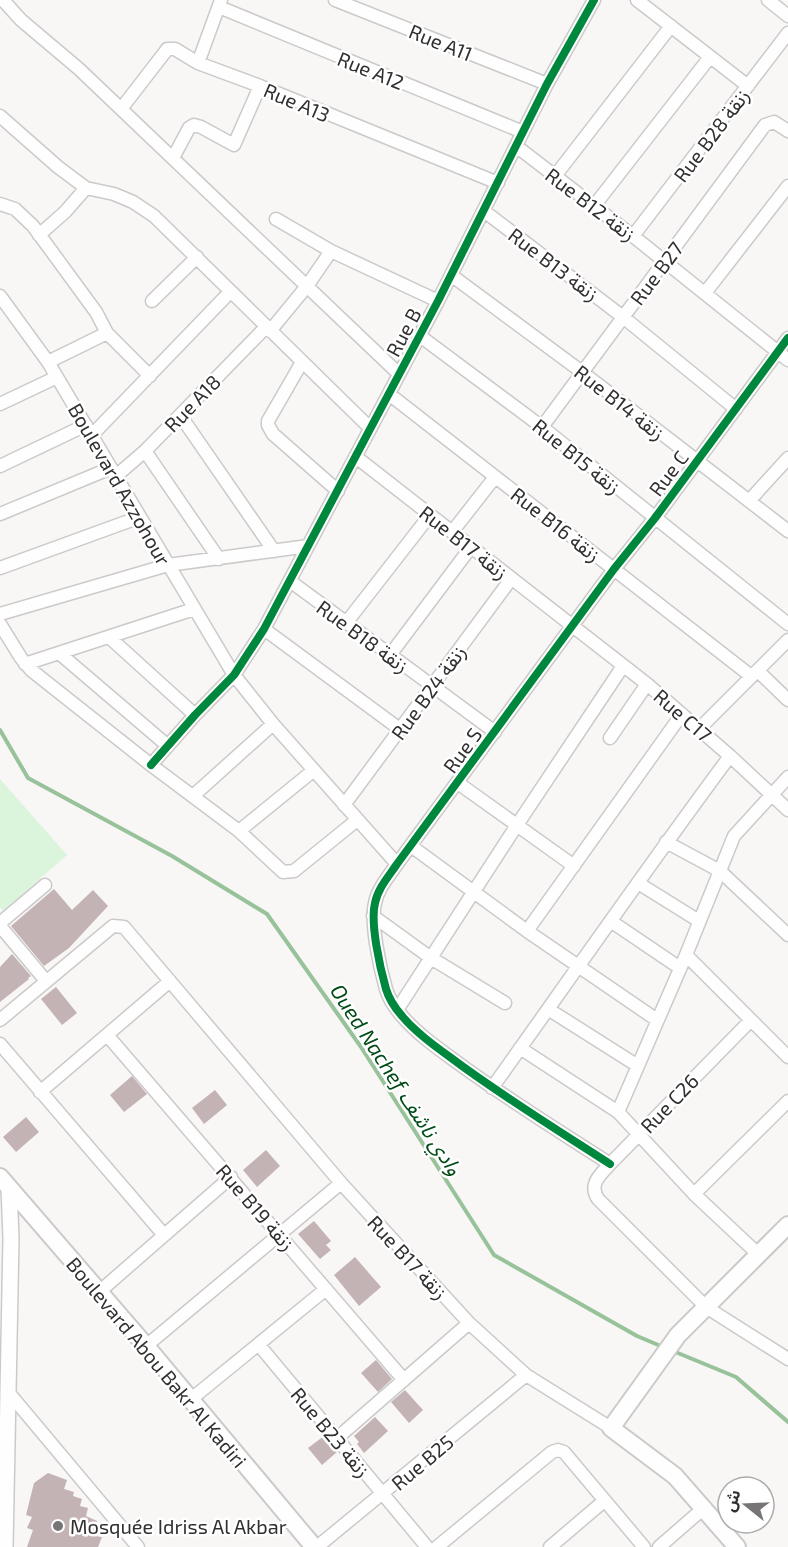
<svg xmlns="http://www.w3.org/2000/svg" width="788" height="1547" font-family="'Exo 2','Noto Sans Arabic',sans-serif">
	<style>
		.green { fill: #dbf5dc }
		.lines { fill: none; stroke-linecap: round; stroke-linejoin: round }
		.stream { stroke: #97c29a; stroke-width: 4 }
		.building { fill: #c4b3b5 }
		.minor-casing { stroke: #ccc9c9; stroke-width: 15 }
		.tertiary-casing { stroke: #ccc9c9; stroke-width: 18 }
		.secondary-casing { stroke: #ccc9c9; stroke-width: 20 }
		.minor { stroke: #fefefe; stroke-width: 12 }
		.tertiary { stroke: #fefefe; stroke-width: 15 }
		.secondary { stroke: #fefefe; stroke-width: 16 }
		.cycleway-casing { stroke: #fff; stroke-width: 11 }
		.cycleway { stroke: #00873e; stroke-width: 8 }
		.poi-dot { fill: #777575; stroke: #fff; stroke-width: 2 }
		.labels { text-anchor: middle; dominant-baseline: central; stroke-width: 5; stroke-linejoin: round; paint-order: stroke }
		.street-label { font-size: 20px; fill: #312f2f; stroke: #fff }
		.poi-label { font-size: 20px; fill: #312f2f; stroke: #fff; text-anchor: start }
		.water-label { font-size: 21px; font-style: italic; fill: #004b16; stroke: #fff }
	</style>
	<rect width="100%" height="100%" fill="#f9f6f6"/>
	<!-- green -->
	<path class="green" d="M0,779L67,855L3,911L0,907Z"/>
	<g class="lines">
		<!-- stream -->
		<path class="stream" d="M0,730L28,778L172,856L267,914L361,1047L494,1255L637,1336L663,1347
			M673,1351L736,1377L788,1422"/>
	</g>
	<!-- building -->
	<path class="building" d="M54,889L72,910L93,890L108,906L69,948L44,966L11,926Z
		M12,954L31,976L28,978L29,979L0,1002V967Z
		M56,987L77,1013L62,1025L41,999Z
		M132,1076L147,1094L124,1112L110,1095Z
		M215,1090L227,1105L204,1124L192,1108Z
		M26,1117L39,1132L16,1152L3,1137Z
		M266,1150L280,1166L257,1187L243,1170Z
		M314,1221L331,1241L326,1245L331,1250L320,1259L298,1234Z
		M355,1257L381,1287L359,1306L334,1275Z
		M376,1360L392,1379L378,1392L361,1373Z
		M405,1390L423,1410L409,1423L391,1402Z
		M375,1417L388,1431L364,1453L357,1444L359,1442L354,1436Z
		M324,1436L337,1452L322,1465L308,1448Z
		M48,1473L67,1480L64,1489L74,1492L73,1496L82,1499L80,1506L88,1508L86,1516L97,1521L94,1536L102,1537L98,1547H27L33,1530L27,1528L32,1517L26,1515L34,1483Z"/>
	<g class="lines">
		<defs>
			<path id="minor" d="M3,0L21,20L79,69L399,374
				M335,0L547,84
				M637,0L748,86
				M768,0L788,16
				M219,7L523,132
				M198,63L221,0
				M121,109L165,52L167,49H175L198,63L260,86L498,183
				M0,116L58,167L86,188L114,194L133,202L154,216L370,428
				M516,146L633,236L788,360
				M173,158L189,128L194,125L201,127L234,145L260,86
				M555,176L671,26
				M0,204L15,209L33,226L96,312L107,333L150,376
				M594,206L710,57
				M484,211L623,317L736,409
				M276,219L331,251L438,301
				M39,235L65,212L86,188
				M633,236L788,33
				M451,275L582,372L788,531
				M705,293L788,186
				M0,296L48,362L234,675L273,724L397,864
				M152,301L197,257
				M270,331L307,286L331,251
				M420,336L542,427L788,624
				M48,362L107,333
				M302,362L268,421V425L273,434L338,491
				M389,394L751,676
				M0,404L57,377
				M180,415L274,551
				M542,427L765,125L774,122L788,131
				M92,435L230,292
				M145,451L219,559
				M356,457L647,684L730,756L788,810
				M0,466L86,425
				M116,476L145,451L266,327
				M749,501L788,458
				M0,514L111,468
				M452,532L495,477
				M0,568L140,517
				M290,581L495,732
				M0,614L168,565L308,546
				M346,623L430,515
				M0,624L21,658L31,670L151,765L239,831L283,872L294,871L357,820
				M264,629L401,730
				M109,637L195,715
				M59,653L168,746
				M390,655L471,547
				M25,664L194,609
				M758,671L788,700
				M699,729L788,640
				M610,738L647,684
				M151,765L195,715L234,675L264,629L438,301L547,84L594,0
				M458,783L574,866
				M194,795L273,724
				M344,805L511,579
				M239,831L314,770
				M666,842L720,871L788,935
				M411,846L527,931L657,1020
				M638,883L699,921
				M373,916L431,958L505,1003
				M612,922L680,968
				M0,923L45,885
				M0,926L46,981
				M527,931L682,714
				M686,955L788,1057
				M548,1009L638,1066
				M397,1010L517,825L623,666
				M0,1020L113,926L124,927L341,1183L469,1323L526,1375L611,1428
				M751,1020L610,1164C601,1174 588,1184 598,1199L706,1307L788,1359
				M107,1035L404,1380
				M0,1044L164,1235
				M520,1048L618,1112L694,1194L758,1254
				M492,1088C571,977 649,865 730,756
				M40,1092L170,981
				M618,1112L686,955L734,836L788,777
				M610,1164C559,1131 507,1099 458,1063C439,1049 417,1034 402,1016C395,1008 389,999 386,989C380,968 370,923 375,903C378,888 389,876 397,864L614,569L655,518L788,338
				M694,1194L788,1101
				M99,1292L231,1177
				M259,1345L427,1547
				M146,1346L341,1183
				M9,1393L138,1547
				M190,1400L326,1289
				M336,1439L469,1323
				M317,1547L526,1375
				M437,1547L552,1452L558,1450L564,1452L644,1547
				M550,1547L604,1501
				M659,1547L705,1507"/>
			<path id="tertiary" d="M5,1547L11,1238L9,1188"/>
			<path id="secondary" d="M0,1177L146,1346L314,1547
				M737,1547L675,1476L611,1428L678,1335L788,1225"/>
		</defs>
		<!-- minor casing -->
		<use href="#minor" class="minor-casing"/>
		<!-- tertiary casing -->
		<use href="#tertiary" class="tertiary-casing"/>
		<!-- secondary casing -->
		<use href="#secondary" class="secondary-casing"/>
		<!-- minor -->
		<use href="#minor" class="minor"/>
		<!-- tertiary -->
		<use href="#tertiary" class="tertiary"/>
		<!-- secondary -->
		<use href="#secondary" class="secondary"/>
		<defs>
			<path id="cycleway" d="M151,765L195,715L234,675L264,629L438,301L547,84L594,0
				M610,1164C559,1131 507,1099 458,1063C439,1049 417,1034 402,1016C395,1008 389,999 386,989C380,968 370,923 375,903C378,888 389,876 397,864L614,569L655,518L788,338"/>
		</defs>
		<!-- cycleway casing -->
		<use href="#cycleway" class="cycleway-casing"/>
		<!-- cycleway -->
		<use href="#cycleway" class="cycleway"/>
	</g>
	<!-- markers -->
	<circle class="poi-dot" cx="58" cy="1526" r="6"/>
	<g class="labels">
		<!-- street labels -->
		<g class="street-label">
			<text transform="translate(441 42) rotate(22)">Rue A11</text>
			<text transform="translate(371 70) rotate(22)">Rue A12</text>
			<text transform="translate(297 102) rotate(23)">Rue A13</text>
			<text transform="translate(711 135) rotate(-53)">Rue B28 زنقة</text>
			<text transform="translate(591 204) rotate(37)">Rue B12 زنقة</text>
			<text transform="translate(554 264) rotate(37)">Rue B13 زنقة</text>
			<text transform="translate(656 273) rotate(-53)">Rue B27</text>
			<text transform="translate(403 332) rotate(-62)">Rue B</text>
			<text transform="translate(620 402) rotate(38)">Rue B14 زنقة</text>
			<text transform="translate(192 403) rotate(-46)">Rue A18</text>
			<text transform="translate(577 456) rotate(39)">Rue B15 زنقة</text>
			<text transform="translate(668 473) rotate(-53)">Rue C</text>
			<text transform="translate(120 484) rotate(60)">Boulevard Azzohour</text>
			<text transform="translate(556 524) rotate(38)">Rue B16 زنقة</text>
			<text transform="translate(464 542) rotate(38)">Rue B17 زنقة</text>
			<text transform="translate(363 636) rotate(36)">Rue B18 زنقة</text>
			<text transform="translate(428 692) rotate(-54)">Rue B24 زنقة</text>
			<text transform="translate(683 715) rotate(41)">Rue C17</text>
			<text transform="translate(462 750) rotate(-54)">Rue S</text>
			<text transform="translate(669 1103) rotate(-46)">Rue C26</text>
			<text transform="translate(256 1207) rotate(49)">Rue B19 زنقة</text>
			<text transform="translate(408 1257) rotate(47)">Rue B17 زنقة</text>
			<text transform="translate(157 1362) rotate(50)">Boulevard Abou Bakr Al Kadiri</text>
			<text transform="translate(331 1432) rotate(50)">Rue B23 زنقة</text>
			<text transform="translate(422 1462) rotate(-40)">Rue B25</text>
		</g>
		<!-- poi labels -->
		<g class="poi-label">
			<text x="70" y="1526">Mosquée Idriss Al Akbar</text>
		</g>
		<!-- water labels -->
		<g class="water-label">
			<text transform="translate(397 1079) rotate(57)">Oued Nachef وادي ناشف</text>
		</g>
	</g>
	<!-- north arrow -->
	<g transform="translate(746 1505) rotate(288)"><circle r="28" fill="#ffffff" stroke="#adacac" stroke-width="1.5"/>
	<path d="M0-4.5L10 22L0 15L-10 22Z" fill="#777575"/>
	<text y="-9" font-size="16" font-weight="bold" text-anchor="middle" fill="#312f2f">ش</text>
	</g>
</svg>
